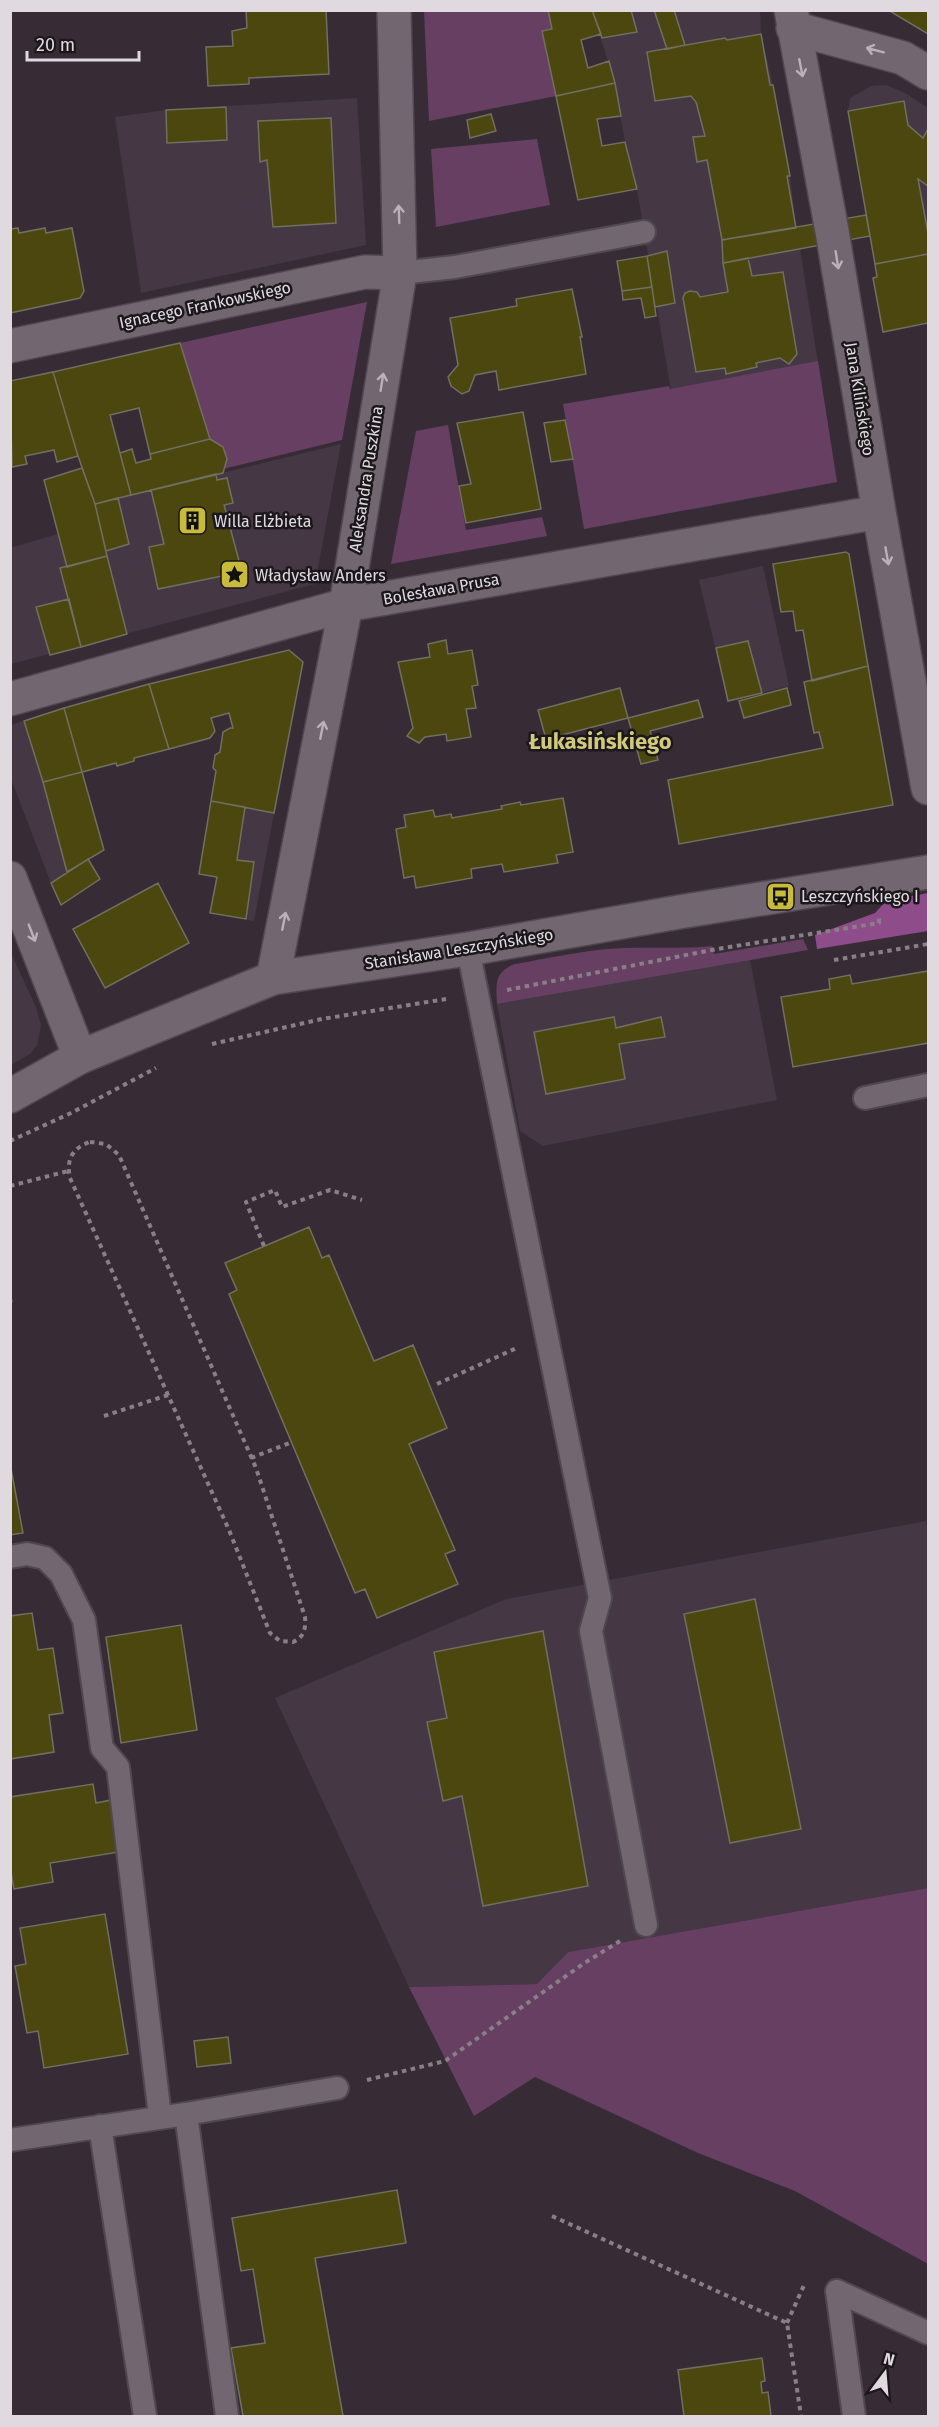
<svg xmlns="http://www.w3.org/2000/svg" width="939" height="2427" font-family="'Fira Sans',sans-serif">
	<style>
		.built { fill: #453744 }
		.green { fill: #663f63 }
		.forest { fill: #8e4c8a }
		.building { fill: #4c460f; stroke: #716f61; stroke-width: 1.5 }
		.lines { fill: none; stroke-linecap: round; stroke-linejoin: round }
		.service-casing { stroke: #504850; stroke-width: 26 }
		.minor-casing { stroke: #504850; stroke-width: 36 }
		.tertiary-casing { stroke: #504850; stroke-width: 36 }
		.path { stroke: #887f87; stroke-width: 4; stroke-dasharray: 4.5 4.5; stroke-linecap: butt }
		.service { stroke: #726670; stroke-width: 22 }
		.minor { stroke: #726670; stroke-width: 33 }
		.tertiary { stroke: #726670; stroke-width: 33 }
		.oneway { stroke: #bab1b9 }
		.labels { text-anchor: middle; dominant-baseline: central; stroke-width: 5; stroke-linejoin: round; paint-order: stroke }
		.street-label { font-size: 16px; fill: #e0dae0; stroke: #1b171b }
		.poi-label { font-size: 16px; fill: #e0dae0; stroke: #1b171b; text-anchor: start }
		.district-label { font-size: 22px; font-weight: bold; fill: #d1c97b; stroke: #1b171b }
	</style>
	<rect width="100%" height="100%" fill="#372c36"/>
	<!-- built -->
	<path class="built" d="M592,11H760L761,34L773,85L790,176L796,228L866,214L848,111L850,98L871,86L886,85L905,93L928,108V254L875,264L869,236L800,249L837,482L691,510L637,189L625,142L615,83Z
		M357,98L366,245L141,293L115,117L166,110Z
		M341,444L315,584L11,664L10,548L58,534L67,567L95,504Z
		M763,566L789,686L728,701L699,580Z
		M64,708L104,850L51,883L11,779V725Z
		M211,801L274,813L254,921L210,913L216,878L199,874Z
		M10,951L36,1007L41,1025L37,1045L30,1054L11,1065Z
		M750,960L777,1100L543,1146L520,1131L497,1004Z
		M926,1521L928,1532V1888L568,1952L537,1984L409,1987L275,1698L506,1599Z"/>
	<!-- green -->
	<path class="green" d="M424,11H548L552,29L542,31L556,96L429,121Z
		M537,139L550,205L436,227L431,149Z
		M367,302L342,440L223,469L227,459L223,447L210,439L180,343Z
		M818,361L837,482L584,529L563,404L669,386L670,389Z
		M448,425L466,530L542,517L547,536L391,564L416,431Z
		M803,939L808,950L497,1004C496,984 494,972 515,964C551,958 588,949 624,948C654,947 683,949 712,946L714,954Z
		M928,1888V2264L795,2191L698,2153L535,2077L474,2116L409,1987L537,1984L568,1952Z"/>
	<!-- forest -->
	<path class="forest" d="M928,893V931L817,949L815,935L875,913L886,901Z"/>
	<!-- building -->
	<path class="building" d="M246,10H326L329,74L249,78V84L208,86L206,47L233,46L232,31L247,28Z
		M548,10H592L601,34L581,40L588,68L609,61L615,83L556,96L542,31L552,29Z
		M592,10H631L637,32L602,38Z
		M654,10H674L685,45L667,49Z
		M888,10H928V34Z
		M761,34L770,85H773L790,176H787L796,228L722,240L707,160L697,162L693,137L705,136L696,102L691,96L655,101L647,52L725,38L727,40Z
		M615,83L621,116L597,119L602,146L625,142L637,189L578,200L556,96Z
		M904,101L908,125L923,138L928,129V186L918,179L928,233V254L875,264L848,111Z
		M226,107L227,140L167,143L166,110Z
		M491,114L496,131L470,138L467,120Z
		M331,118L336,223L273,227L267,160L260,162L258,121Z
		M866,215L870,236L723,263L722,240Z
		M18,228L19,233L45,228L46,233L72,228L84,291L80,298L10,313V229Z
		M667,251L675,303L655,307L647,256Z
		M928,254V323L883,332L873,278L877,277L875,264Z
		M647,256L652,287L622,291L617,261Z
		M748,258L752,276L783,272L797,354L789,364L780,358L756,363L757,367L726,374L725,368L696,372L683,298L685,293L690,291L697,292L700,297L728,292L723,263Z
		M652,287L656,316L645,318L641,298L623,300L622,291Z
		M572,289L582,337H580L586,374L499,390L496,371L475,375L469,391L462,394L451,386L448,377L458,365L450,318L517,306L516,299Z
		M180,343L210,439L150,454L139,408L110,415L131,495L95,504L78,456L53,372Z
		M53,372L78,456L57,462L54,450L25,456L27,464L12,467L10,381Z
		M523,412L541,509L466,523L459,486L471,484L457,423Z
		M565,420L573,459L551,462L544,423Z
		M210,439L223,447L227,459L223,473L131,495L120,453L132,449L136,463L151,459L150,454Z
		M82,468L95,504L107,556L67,567L44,480Z
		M216,474L217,480L227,478L233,503L224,505L242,572L158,589L149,547L164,544L151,490Z
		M118,498L129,544L106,551L95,504Z
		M846,552L849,554L868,666L812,681L803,630L796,631L793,611L781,612L773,564Z
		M107,556L127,634L81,647L60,568Z
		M69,599L81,647L50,655L36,607Z
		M446,640L448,654L472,650L478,685L472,686L476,708L466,709L471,737L447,741L446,734L425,737L419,743L407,736L413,728L398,662L430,657L428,644Z
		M748,641L762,693L728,701L716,648Z
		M289,650L303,662L274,813L211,801L216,771L213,768L215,755L220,752L223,732L230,728H233L229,713L211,718L215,731L210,738L169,749L149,684Z
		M868,666L893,805L679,844L668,780L823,748L819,732L814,733L804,682Z
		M149,684L169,749L134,758V761L117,766L116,763L82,772L64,708Z
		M620,688L628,718L546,739L538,710Z
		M787,688L791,705L744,718L739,701Z
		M698,700L703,717L650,731L658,760L641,764L628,718Z
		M64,708L82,772L43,782L24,721Z
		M82,772L104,850L67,872L43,782Z
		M563,798L573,852L556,855L558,863L504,872L502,864L471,869L472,878L416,888L414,876L404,878L396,829L406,827L404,815L433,810L435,817L451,814L452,818L502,809L501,806L520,802L521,805Z
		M211,801L245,807L237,860L254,862L246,919L210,913L217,877L199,874Z
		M88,859L100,879L61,905L51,883Z
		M158,883L189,943L105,988L73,929Z
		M928,971V1043L793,1067L781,997L830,989L829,979L850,975L852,984Z
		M614,1017L616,1028L661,1017L665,1037L619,1044L625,1079L546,1094L534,1032Z
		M309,1227L322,1258L329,1255L374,1361L413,1345L447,1428L409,1444L455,1550L445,1554L458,1584L377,1618L365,1589L355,1593L229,1294L237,1290L225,1263Z
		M10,1463L23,1533L10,1535Z
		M755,1599L801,1829L730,1843L684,1614Z
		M32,1613L38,1650L53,1648L63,1713L49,1715L54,1752L10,1759V1616Z
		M181,1625L197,1730L121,1743L106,1637Z
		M543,1631L588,1886L483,1906L462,1796L443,1801L427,1722L447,1718L434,1652Z
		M93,1784L96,1803L111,1800L119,1852L50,1863L53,1882L14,1889L10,1867V1797Z
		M105,1914L128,2054L44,2068L38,2031L27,2033L15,1966L26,1964L20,1928Z
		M228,2037L231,2063L197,2067L194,2041Z
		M397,2190L406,2243L315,2258L343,2416H243L231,2348L265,2343L253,2269L241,2271L232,2218Z
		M762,2358L765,2381L761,2382L762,2393L768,2392L771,2416H684L678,2370Z"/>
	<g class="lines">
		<defs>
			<path id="service" d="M400,273L455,267L644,232
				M468,949L600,1598L591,1631L646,1925
				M865,1098L928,1085
				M10,1557L27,1554L45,1558L61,1574L84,1620L102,1748L118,1767L160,2116
				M186,2114L227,2416
				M100,2126L145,2416
				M10,2140L186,2114L337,2088
				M854,2416L837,2291L928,2333"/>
			<path id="minor" d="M791,10L832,231L879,512L928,788
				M793,28L903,58L928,73
				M10,346L365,272L400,273
				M10,699L346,605L879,512
				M10,878L80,1057
				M273,978L346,605L400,273L394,10"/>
			<path id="tertiary" d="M10,1096L80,1057L273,978L468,949L679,912L928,872"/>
		</defs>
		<!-- service casing -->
		<use href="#service" class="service-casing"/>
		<!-- minor casing -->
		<use href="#minor" class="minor-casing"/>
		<!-- tertiary casing -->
		<use href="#tertiary" class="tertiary-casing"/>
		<!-- path -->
		<path class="path" d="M834,960L928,944
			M507,990L717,949L879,923V916
			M212,1044L322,1019L446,999
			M10,1141L71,1113L156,1068
			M90,1142L106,1144L119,1155L256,1468L305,1617C306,1629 304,1637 293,1642L280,1641L270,1633L229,1530L70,1178C66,1160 72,1148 90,1142Z
			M10,1186L68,1171
			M264,1246L246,1202L275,1190L282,1207L330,1190L362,1200
			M10,1298L11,1305
			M437,1384L519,1347
			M104,1416L168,1395
			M251,1458L292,1442
			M367,2080L445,2061L583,1964L620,1941
			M552,2216L787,2323L801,2416
			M787,2323L805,2283"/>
		<!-- service -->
		<use href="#service" class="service"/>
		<!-- minor -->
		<use href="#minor" class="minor"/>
		<!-- tertiary -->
		<use href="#tertiary" class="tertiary"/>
	</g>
	<!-- one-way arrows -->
	<defs><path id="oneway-shaft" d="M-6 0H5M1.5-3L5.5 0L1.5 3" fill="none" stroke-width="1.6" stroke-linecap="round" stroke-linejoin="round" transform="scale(1.5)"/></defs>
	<g class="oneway">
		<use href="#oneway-shaft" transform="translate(875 50) rotate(-165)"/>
		<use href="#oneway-shaft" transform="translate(801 68) rotate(79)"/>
		<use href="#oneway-shaft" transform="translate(399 214) rotate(-92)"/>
		<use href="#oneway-shaft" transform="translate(837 260) rotate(81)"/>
		<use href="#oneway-shaft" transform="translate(382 382) rotate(-81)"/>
		<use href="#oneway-shaft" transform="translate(887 556) rotate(80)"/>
		<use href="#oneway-shaft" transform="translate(322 730) rotate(-79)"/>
		<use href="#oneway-shaft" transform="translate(284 921) rotate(-79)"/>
		<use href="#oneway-shaft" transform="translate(32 933) rotate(69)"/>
	</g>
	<!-- icons -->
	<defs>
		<symbol id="building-square" viewBox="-11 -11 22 22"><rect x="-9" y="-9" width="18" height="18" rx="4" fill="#c8bb3b" stroke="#1b171b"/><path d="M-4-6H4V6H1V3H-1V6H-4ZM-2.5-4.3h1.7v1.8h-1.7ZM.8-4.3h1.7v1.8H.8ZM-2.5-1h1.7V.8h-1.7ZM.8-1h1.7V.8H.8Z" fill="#111"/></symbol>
		<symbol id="sight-square" viewBox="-11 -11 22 22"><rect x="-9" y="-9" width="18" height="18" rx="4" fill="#c8bb3b" stroke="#1b171b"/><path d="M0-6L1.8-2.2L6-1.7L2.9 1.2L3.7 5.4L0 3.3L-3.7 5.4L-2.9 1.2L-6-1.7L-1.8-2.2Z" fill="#111"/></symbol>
		<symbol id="bus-square" viewBox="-11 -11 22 22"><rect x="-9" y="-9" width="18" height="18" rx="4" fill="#c8bb3b" stroke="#1b171b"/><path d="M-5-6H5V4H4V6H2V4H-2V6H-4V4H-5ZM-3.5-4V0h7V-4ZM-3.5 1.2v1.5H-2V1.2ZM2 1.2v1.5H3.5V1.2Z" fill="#111"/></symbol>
	</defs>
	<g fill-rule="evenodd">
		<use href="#building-square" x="176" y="504" width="33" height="33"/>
		<use href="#sight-square" x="218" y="558" width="33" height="33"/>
		<use href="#bus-square" x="764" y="880" width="33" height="33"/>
	</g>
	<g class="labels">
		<!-- street labels -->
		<g class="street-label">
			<text transform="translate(205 305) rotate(-12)">Ignacego Frankowskiego</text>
			<text transform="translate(860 399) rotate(81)">Jana Kilińskiego</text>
			<text transform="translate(366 479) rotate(-81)">Aleksandra Puszkina</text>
			<text transform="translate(441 589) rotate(-10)">Bolesława Prusa</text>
			<text transform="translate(459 949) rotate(-9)">Stanisława Leszczyńskiego</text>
		</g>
		<!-- poi labels -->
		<g class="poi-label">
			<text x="214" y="521">Willa Elżbieta</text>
			<text x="255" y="575">Władysław Anders</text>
			<text x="801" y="896">Leszczyńskiego I</text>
		</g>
		<!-- district labels -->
		<g class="district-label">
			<text x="600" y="741">Łukasińskiego</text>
		</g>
	</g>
	<!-- border -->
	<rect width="939" height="2427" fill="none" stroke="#e0dae0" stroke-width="24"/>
	<!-- north arrow -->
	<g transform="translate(885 2373) rotate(16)" stroke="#1b171b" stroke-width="4.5" paint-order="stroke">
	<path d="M0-4.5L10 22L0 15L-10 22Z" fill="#e0dae0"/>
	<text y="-9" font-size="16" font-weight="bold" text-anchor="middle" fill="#e0dae0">N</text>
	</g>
	<!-- scale -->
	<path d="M27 51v9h112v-9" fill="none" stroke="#e0dae0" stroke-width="3"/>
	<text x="36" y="51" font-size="18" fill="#e0dae0" stroke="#1b171b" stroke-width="4.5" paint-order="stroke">20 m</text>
</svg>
